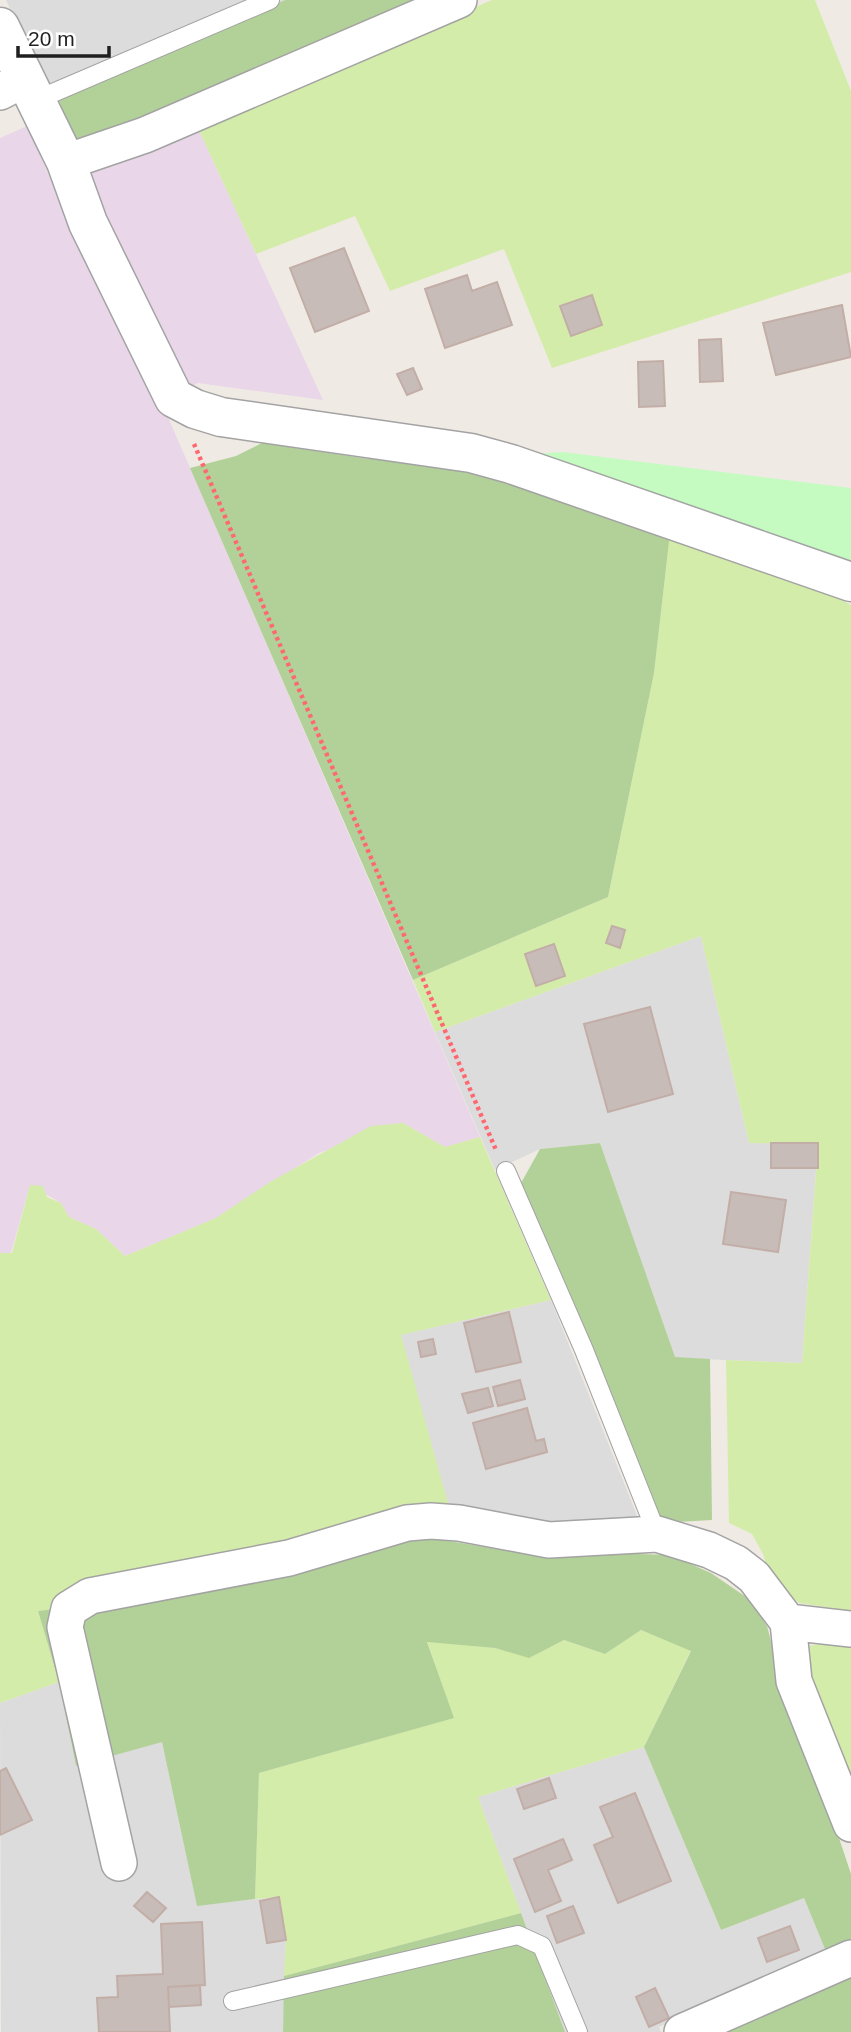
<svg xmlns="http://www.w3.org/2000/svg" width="851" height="2032" font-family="Helvetica,sans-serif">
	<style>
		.residential { fill: #dddcdc }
		.industrial { fill: #e9d6e9 }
		.grass { fill: #d4eca9 }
		.forest { fill: #b2d198 }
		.park { fill: #c5fbc1 }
		.building { fill: #c8bcb8; stroke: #c2aea7; stroke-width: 2 }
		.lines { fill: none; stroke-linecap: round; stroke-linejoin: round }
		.service-casing { stroke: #a3a3a3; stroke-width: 20 }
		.minor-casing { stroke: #a3a3a3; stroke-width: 38 }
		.tertiary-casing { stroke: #a3a3a3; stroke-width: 41 }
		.path { stroke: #fe6870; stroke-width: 4.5; stroke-dasharray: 3.5 3.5; stroke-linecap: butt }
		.service { stroke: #fff; stroke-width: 18 }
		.minor { stroke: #fff; stroke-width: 35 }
		.tertiary { stroke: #fff; stroke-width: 38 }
	</style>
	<rect width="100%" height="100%" fill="#f0eae5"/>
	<!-- residential -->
	<path class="residential" d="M6,0H285L58,98L42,77Z
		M701,936L749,1143H818L802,1363L675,1358L600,1143L540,1149L495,1170L435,1032Z
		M551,1300L638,1518L566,1550L497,1549L459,1542L400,1335Z
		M59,1682L76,1766L162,1741L197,1905L279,1897L286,1940L283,2032H1L0,1703Z
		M644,1747L721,1930L804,1898L827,1954L659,2027L661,2032H565L478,1797Z"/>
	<!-- industrial -->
	<path class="industrial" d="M27,126L53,185L197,126L323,400L198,383L161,401L480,1137L445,1147L403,1123L319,1153L216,1218L125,1256L96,1229L69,1217L61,1203L30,1185L11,1253H0V138Z"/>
	<!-- grass -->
	<path class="grass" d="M492,0H815L851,91V272L552,368L504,249L390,291L355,216L256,254L197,126Z
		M670,533L824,590L851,605V1611L799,1603L772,1583L763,1554L752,1534L729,1523L726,1360L802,1363L818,1144L749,1143L701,936L435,1032L413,980L608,897L654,673Z
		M403,1123L445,1147L480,1137L551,1300L401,1335L459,1542L425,1537L97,1604L38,1611L59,1682L0,1703V1253H12L30,1185L43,1186L47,1197L61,1203L69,1217L96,1229L125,1256L216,1218L270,1182L371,1126Z
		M641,1630L691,1650L644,1747L478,1797L521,1913L284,1976L286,1940L279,1897L255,1899L259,1773L453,1718L427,1641L495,1648L529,1657L564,1640L605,1654Z
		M843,1640L851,1641V1797L805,1668L808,1646Z"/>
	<!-- forest -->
	<path class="forest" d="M285,0H421L162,112L75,142L58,98Z
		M262,443L369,459L440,457L670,533L654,673L608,897L413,980L190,468L236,456Z
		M600,1143L675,1357L710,1359L712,1520L660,1523L521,1183L540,1149Z
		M425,1537L497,1549L670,1555L711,1573L749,1599L767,1626L794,1730L835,1826L851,1874V1941L827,1954L804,1898L721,1930L644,1747L691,1651L641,1630L605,1654L564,1640L529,1658L495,1648L427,1642L454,1718L259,1773L255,1899L197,1906L162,1742L76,1766L59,1682L38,1611L97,1604Z
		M521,1913L565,2032H283L284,1976Z
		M851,1971V2032H708Z"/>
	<!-- park -->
	<path class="park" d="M563,452L851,488V569L515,455Z"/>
	<!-- building -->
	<path class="building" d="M344,248L369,311L315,332L290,268Z
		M467,275L472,291L497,282L512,325L445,348L425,289Z
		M592,295L602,325L571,336L560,306Z
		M842,305L851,357L776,375L763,323Z
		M721,339L723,381L700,382L699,340Z
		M663,361L665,406L639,407L638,362Z
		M413,368L422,389L407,395L397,374Z
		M612,926L625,930L620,948L606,943Z
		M554,944L565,976L536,986L525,954Z
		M650,1007L673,1094L608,1112L584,1024Z
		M771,1143H818V1168H771Z
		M731,1192L786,1200L778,1252L723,1244Z
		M509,1312L521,1362L476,1372L464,1323Z
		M433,1339L436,1354L421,1357L418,1342Z
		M520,1380L525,1399L498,1406L493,1387Z
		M488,1388L493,1406L468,1413L462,1394Z
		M527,1408L536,1441L544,1439L547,1452L486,1469L473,1423Z
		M6,1768L32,1820L0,1835V1771Z
		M549,1778L556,1798L524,1809L517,1789Z
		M635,1793L671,1881L618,1903L594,1845L613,1837L600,1807Z
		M563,1839L572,1860L548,1870L561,1901L535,1912L514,1859Z
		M147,1892L166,1908L153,1922L134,1906Z
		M279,1897L286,1940L267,1943L260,1901Z
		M573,1906L584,1933L557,1943L547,1916Z
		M202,1922L205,1985L168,1987L170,2032H99L97,1998L118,1997L117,1976L163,1974L161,1924Z
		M790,1926L799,1950L767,1962L758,1938Z
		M200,1985L201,2005L169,2007L168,1987Z
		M655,1988L669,2018L649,2027L636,1997Z"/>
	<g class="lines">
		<defs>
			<path id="service" d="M34,101L270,0
				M506,1171L584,1350L657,1534
				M233,2001L518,1935L542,1946L578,2032"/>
			<path id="minor" d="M0,92L23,80
				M66,162L145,135L459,0
				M788,1622L851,1629
				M119,1863L65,1627L69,1609L90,1596L289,1558L407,1523L431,1521L459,1523L549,1540L657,1534L709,1550L736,1563L754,1577L788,1622L794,1681L851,1824
				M682,2032L851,1958"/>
			<path id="tertiary" d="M0,27L66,162L88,223L174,398L195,409L221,417L471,453L511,464L851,582"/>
		</defs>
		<!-- service casing -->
		<use href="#service" class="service-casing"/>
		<!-- minor casing -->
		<use href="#minor" class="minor-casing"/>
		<!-- tertiary casing -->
		<use href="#tertiary" class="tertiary-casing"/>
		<!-- path -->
		<path class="path" d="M194,444L496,1150"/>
		<!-- service -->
		<use href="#service" class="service"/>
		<!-- minor -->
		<use href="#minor" class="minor"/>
		<!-- tertiary -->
		<use href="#tertiary" class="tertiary"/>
	</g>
	<!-- scale -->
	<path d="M18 46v10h91v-10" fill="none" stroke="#1f1f1f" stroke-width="3.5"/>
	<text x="28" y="46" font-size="21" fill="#1f1f1f" stroke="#ffffff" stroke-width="5" paint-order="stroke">20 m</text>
</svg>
